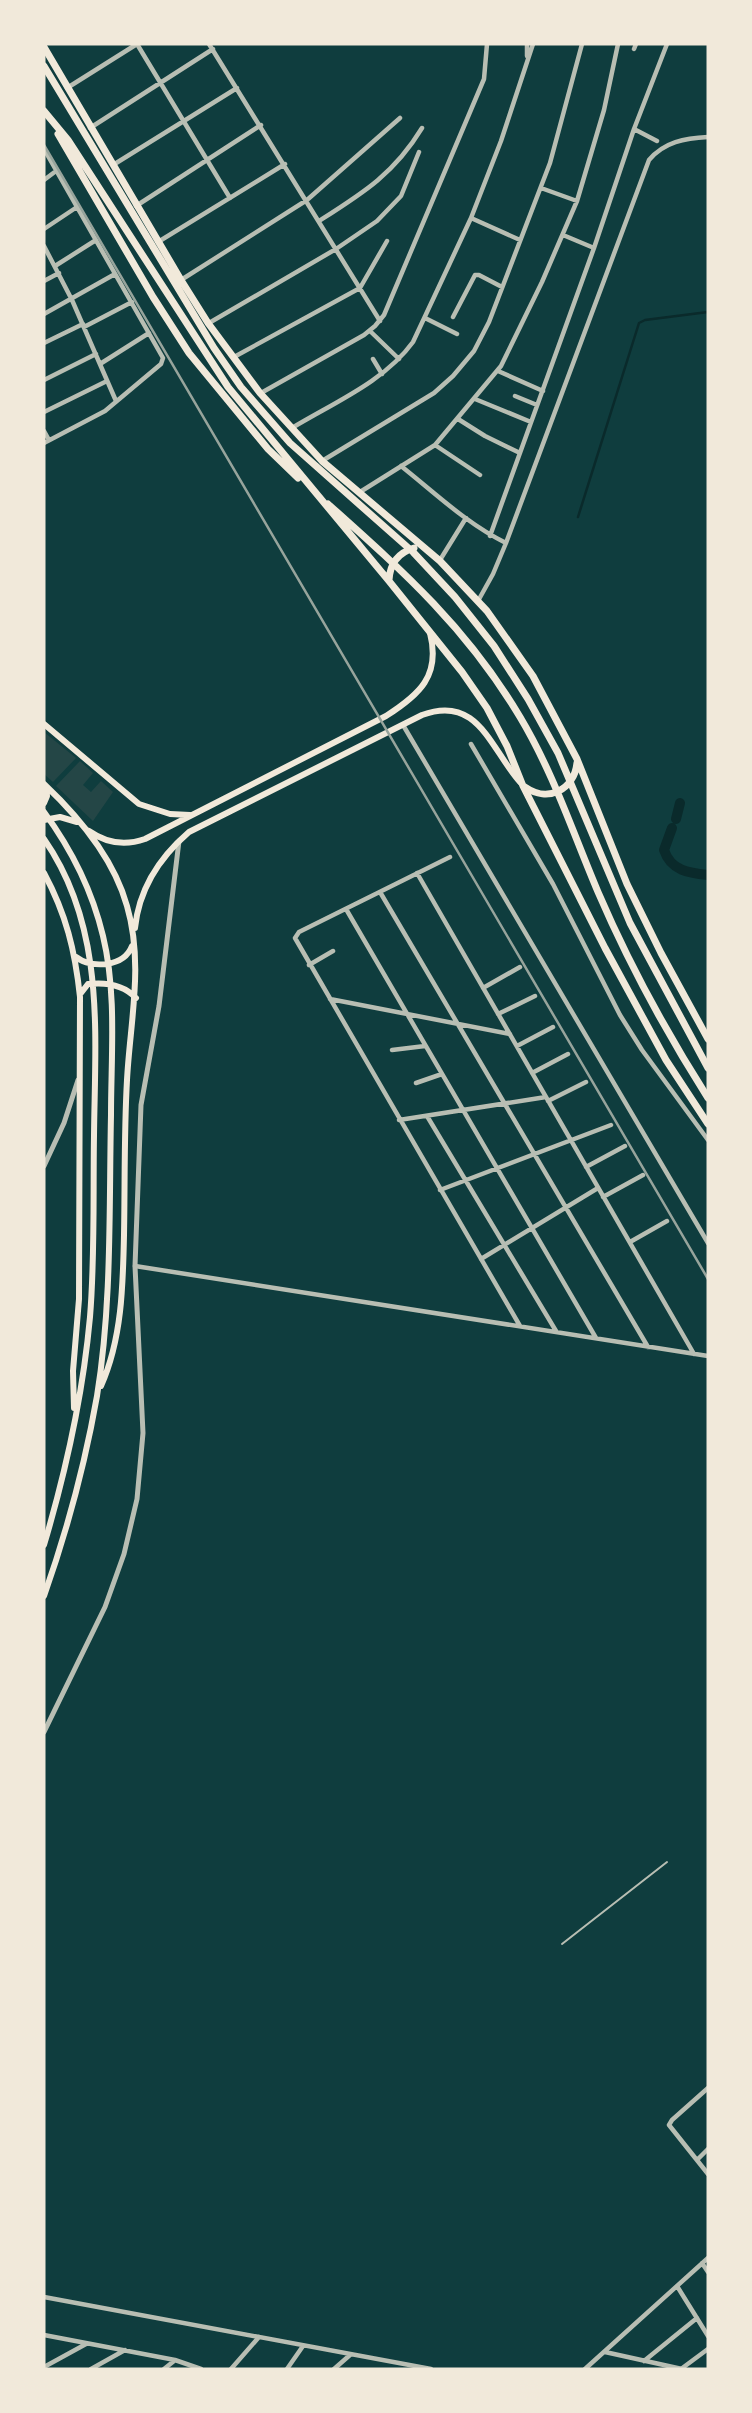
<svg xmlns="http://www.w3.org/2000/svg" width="752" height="2413" font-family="'PT Sans Narrow',sans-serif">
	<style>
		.green { fill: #244646 }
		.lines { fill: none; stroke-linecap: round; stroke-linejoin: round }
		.stream { stroke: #0a2a2b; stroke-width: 2.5 }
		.canal { stroke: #0a2a2b; stroke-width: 10 }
		.service { stroke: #b8beb3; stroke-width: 2 }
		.minor { stroke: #b8beb3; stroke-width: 4.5 }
		.tertiary { stroke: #b8beb3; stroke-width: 5 }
		.secondary { stroke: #f1e9da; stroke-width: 6 }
		.trunk { stroke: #f1e9da; stroke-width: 7 }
		.rail { stroke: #97a49c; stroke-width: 2.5 }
	</style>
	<rect width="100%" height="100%" fill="#0f3d3e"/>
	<!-- green -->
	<path class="green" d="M44,732L76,758L53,782L44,774Z
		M80,761L93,773L83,785L91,792L101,781L113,792L93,821L56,786Z"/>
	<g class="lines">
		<!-- stream -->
		<path class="stream" d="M578,517L639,323L645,320L708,312"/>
		<!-- canal -->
		<path class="canal" d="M676,819L680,803
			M672,828L664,850C671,871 689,873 708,875"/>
		<!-- service -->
		<path class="service" d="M562,1944L667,1862"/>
		<!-- minor -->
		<path class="minor" d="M137,44L230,198
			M209,44L380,321
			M527,44V56
			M634,49L636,44
			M67,88L137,44
			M90,128L213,49
			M634,129L657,141
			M44,149L163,358L161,364L105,411L44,443
			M113,165L237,88
			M44,180L56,171
			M541,188L577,201
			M136,206L261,125
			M471,218L520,240
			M319,221C363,193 394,174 422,128
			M44,229L77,207
			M563,235L594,248
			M158,242L285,164
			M44,246L72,300L116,401
			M55,266L96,240
			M181,280L307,200L400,118
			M44,281L59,273
			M44,314L115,274
			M453,317L475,275H479L502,287
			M425,318L457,334
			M209,323L336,249L377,221L401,196L419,152
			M84,327L132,302
			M370,331L399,359
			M44,343L83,324
			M234,357L360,288L387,241
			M373,359L382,374
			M100,364L149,333
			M498,371L543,391
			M44,380L96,354
			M261,393L364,335L375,326L384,315L484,79L487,44
			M515,396L537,405
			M475,399L531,422
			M44,412L107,381
			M458,419L485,436L520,453
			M292,428C333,403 384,382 413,342L471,218L501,141L533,44
			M44,431L49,440
			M435,445L480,475
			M322,461L434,393L453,376L474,351L489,322L550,163L582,44
			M401,466C435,493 467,524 506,543
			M360,492L435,445L501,366L542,282L577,201L604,110L618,44
			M490,536L594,248L634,129L667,44
			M440,560L466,518
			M478,601L493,574L506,543L649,160C664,142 685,138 708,137
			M403,725L708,1243
			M471,744L553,884L620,1015L642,1050L708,1140
			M450,857L299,932L295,938L520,1326
			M417,873L694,1354
			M380,892L648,1347
			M346,909L596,1338
			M309,965L333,951
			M483,988L520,967
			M330,999L510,1034
			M498,1014L535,996
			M517,1046L553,1027
			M392,1050L425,1046
			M532,1073L568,1054
			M416,1083L442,1074
			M548,1101L586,1082
			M427,1116L556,1331
			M399,1120L546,1097
			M586,1167L625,1146
			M440,1190L611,1125
			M603,1197L643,1175
			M630,1242L667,1221
			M481,1259L598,1188
			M135,1266L708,1356
			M708,2088L672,2120L669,2125L708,2174
			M697,2160L708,2149
			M702,2263L708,2272
			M677,2286L708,2336
			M44,2297L431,2369
			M44,2335L175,2360L201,2369
			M605,2352L682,2369
			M644,2361L697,2318
			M44,2367L86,2344
			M91,2369L125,2350
			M164,2369L174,2361
			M231,2369L259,2337
			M287,2369L303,2346
			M334,2369L350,2355
			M585,2369L708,2258
			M681,2369L708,2349"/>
		<!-- tertiary -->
		<path class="tertiary" d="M44,1166L64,1123L78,1080
			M44,1732L105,1607L124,1554L137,1499L143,1433L135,1266L141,1105L159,1006L179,841"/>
		<!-- secondary -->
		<path class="secondary" d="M44,724L139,804L170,814L190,815
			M44,784C79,817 114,859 127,906C144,964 130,1022 127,1080C124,1132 125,1183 124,1235C123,1285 122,1339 101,1386
			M44,803L47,796L46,786
			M44,812C72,850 92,890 103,936C117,994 111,1056 111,1115C109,1209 112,1304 97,1396C85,1464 67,1531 44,1596
			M44,820L60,817L77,822
			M89,831C106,843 125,846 145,839L386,716C419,695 441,676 430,633
			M44,839C106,928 95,1034 94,1136C93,1196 95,1257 90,1317C83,1394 66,1471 44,1545
			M44,873C66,914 75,950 80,997L79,1299L73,1371L74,1408
			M135,928C139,889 160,857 189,832L422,715C478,694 490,748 520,782
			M76,957C92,969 124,967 132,946
			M81,993L88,984C106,982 123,984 136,998"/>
		<!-- trunk -->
		<path class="trunk" d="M44,47L181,280L208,323L260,393L322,461L440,561L487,611L533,676L577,759L627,884L661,953L708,1039
			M44,66L214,348L241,387L290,443L413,552L455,597L494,646L528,699L558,753L630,923L708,1068
			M44,111L68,140L228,387L389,581L462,672L487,708L507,746L523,786L605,948L666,1060L708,1124
			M58,134L153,297L189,353L268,449L298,478
			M328,504C404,572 467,628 520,717C553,772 573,833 598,892C629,964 666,1032 708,1098
			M389,580C390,564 397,553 414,548
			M525,787C548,803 574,790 577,763"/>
		<!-- rail -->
		<path class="rail" d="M44,145L708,1279"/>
	</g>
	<!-- border -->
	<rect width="752" height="2413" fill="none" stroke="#f1e9da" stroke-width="91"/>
</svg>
